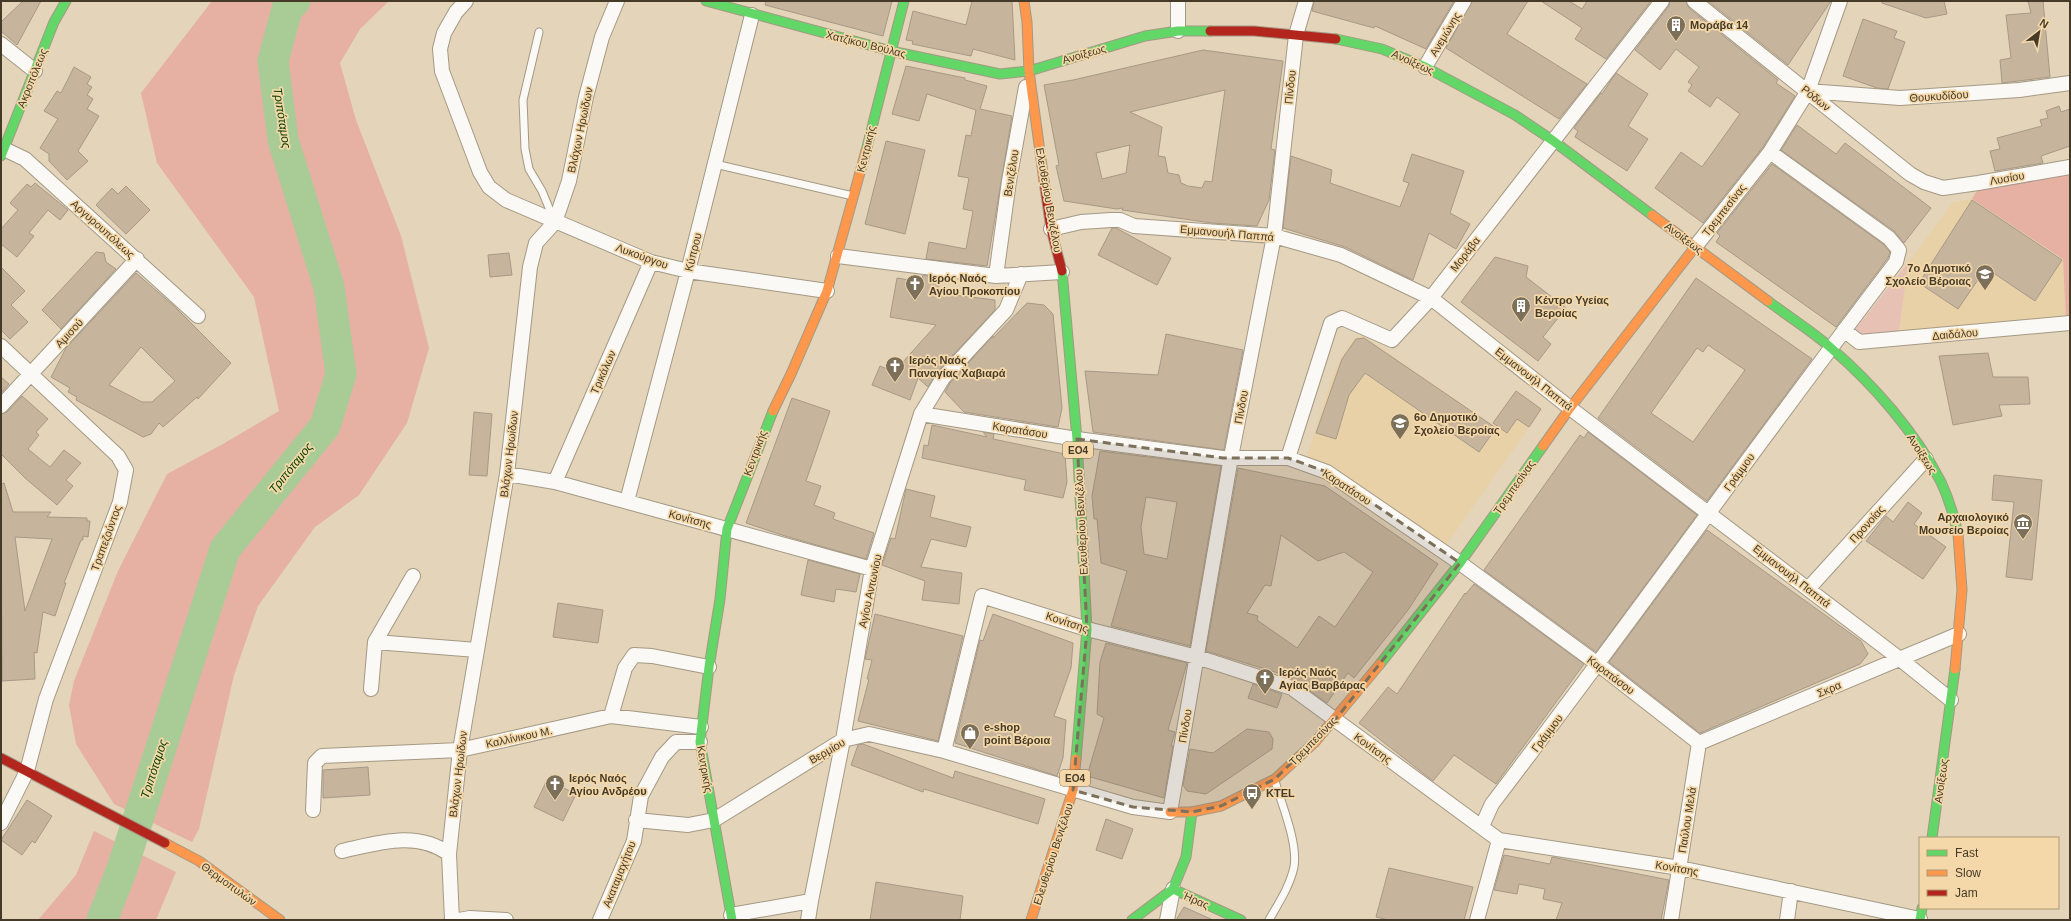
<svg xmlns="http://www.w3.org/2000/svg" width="2071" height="921" font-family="Arial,sans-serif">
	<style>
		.built { fill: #e8d1a7 }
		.green { fill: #e6c1b4 }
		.forest { fill: #e6b0a3 }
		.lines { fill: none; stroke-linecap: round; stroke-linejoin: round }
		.river { stroke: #a9cc96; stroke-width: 31 }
		.building { fill: #c7b49d; stroke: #a79987; fill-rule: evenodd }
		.lane-casing { stroke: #a49984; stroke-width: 9 }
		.street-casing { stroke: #a49984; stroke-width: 16 }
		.fast-casing { stroke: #a49984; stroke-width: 11 }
		.slow-casing { stroke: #a49984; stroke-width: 11 }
		.jam-casing { stroke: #a49984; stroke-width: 11 }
		.lane { stroke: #fbf9f5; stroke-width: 7 }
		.street { stroke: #fbf9f5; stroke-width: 14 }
		.fast { stroke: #63d668; stroke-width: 9 }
		.slow { stroke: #ff974d; stroke-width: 9 }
		.jam { stroke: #b3261e; stroke-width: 9 }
		.marked { fill: #7c705a; fill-opacity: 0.2; stroke: #7c705a; stroke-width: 3; stroke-dasharray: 8 5; stroke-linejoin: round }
		.labels { text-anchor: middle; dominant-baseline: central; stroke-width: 3.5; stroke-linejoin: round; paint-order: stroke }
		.shield { fill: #f4d8a9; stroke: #7a694e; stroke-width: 1 }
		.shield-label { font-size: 10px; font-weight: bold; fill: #453a27 }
		.poi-label { font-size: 11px; font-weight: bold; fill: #453a27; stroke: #f4d8a9; text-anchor: start }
		.street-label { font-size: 11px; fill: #453a27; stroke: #f4d8a9 }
		.water-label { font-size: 12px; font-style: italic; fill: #064000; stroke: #f4d8a9 }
	</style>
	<rect width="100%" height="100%" fill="#e3d4ba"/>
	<!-- built -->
	<path class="built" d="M1972,199L2063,259L2066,319L1899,331L1908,263L1953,202Z
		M1364,336L1491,424L1516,390L1542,409L1444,548L1306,459L1331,380L1340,359L1355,337Z"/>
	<!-- green -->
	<path class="green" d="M1908,263L1899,331L1864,336L1855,330Z"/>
	<!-- forest -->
	<path class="forest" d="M212,1H389L360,29L340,63L356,120L401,236L429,348L407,423L359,495L315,527L258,606L234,675L199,829L192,842L114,804L76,744L69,705L74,681L118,571L167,474L223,444L279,411L254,297L157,163L141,93Z
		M2070,171V318L2066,319L2063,259L1972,199L1979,187Z
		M94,831L176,872L156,920H38L76,875Z"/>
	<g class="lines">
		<!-- river -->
		<path class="river" d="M102,920L122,869L225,549L325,426L341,374L329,287L283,140L273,61L287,9L295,1"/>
	</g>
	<!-- building -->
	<path class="building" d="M23,1H41L17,45L1,31V22Z
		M766,1H892L883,36L765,5Z
		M972,1H1012L1015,60L973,49L971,56L912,44L913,41L906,40L913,11L966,25Z
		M1314,1H1454L1426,49L1375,26L1374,28L1312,11Z
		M1472,1H1528L1507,34L1587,84L1559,119L1446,48Z
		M1541,1H1569L1582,9L1587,1H1651L1606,59L1575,39L1582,28Z
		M1670,1H1686L1689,8L1778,80L1776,83L1795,96L1763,147L1703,223L1655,188L1681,152L1702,167L1740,114L1717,97L1710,107L1688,91L1692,85L1688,82L1699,67L1676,49L1660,70L1635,50L1669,6Z
		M1708,1H1831L1788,65Z
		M1882,1H1944L1947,14L1926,18L1882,3Z
		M2028,1H2043L2050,77L2002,83L2000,60L2011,58L2006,15L2031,13Z
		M1863,19L1897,31L1894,38L1905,42L1888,89L1877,88L1843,76Z
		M1203,50L1283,61L1271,149L1275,150L1269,200L1257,226L1212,223L1122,210L1123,208L1117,209L1064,201L1056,166L1059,165L1044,85L1073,80ZM1225,90L1212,182L1205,181L1202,188L1188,186L1181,183L1179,175L1168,173L1165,157L1158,156L1162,127L1130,112ZM1130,145L1126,173L1102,179L1096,153Z
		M906,66L965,78V80L987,86L980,109L1012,116L987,266L926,259L929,242L966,249L973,211L963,209L969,178L958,176L966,135L971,136L976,110L927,94L919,121L892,114Z
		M74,67L91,77L87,84L92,87L87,95L93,99L87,109L99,116L78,151L88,161L67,180L49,161V154L40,148L58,119L44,111L57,91L61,93Z
		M1616,73L1648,94L1628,126L1648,139L1627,171L1575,137L1578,131L1574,128L1601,93L1602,94Z
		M2059,106L2061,112L2070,109V146L2041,156L2043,163L1995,171L1990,151L2000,149L1997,138L2042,126L2040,120L2048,118L2046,111Z
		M1797,125L1836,154L1845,143L1931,208L1904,243L1894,231L1781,150Z
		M886,141L925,150L905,234L865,224Z
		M1412,154L1464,171L1450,213L1470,224L1456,249L1429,233L1413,280L1345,247L1283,228L1291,156L1332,170L1330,183L1400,207L1409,183L1403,181Z
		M1772,164L1883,244L1890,252L1888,258L1836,327L1716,242L1720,236L1717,233Z
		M35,183L68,210L60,220L48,210L29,233L34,236L17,257L1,244V229L18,210L10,203L27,184L31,187Z
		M126,186L150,210L126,234L96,205L112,188L118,194Z
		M1972,200L2062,260L2035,301L1986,268L1958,309L1919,283Z
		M1112,228H1116L1171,258L1157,285L1098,255Z
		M96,252L104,253L106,262L116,269L61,329L42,310Z
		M509,253L512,275L490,277L488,255Z
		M1495,257L1528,266L1526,277L1566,308L1543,337L1551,344L1538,361L1461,302Z
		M1,267L25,291L11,305L28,322L10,339L1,330Z
		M136,273L174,306L231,363L198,399L197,397L163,427L159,423L151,434L143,437L76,400L77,397L68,392L70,388L51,377L66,348ZM141,347L175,381L152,402H142L109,385Z
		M923,275L940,278L938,293L995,300V310L937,372L928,387L918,378L910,400L872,385L880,366L894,372L936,325L890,317L897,278L921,282Z
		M1696,278L1812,359L1707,501L1598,418ZM1708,345L1745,370L1693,442L1651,413L1697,348L1703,352Z
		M1027,303L1044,305L1053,314L1062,408L1058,427L964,412L945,392L950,383L993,336V338Z
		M1166,334L1243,350L1224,450L1093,432L1085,371L1158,375Z
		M1364,338L1496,428L1479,452L1365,373L1349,395L1336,439L1316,433L1342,359L1356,339Z
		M1988,353L1993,377H2028L2030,404L1999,405L2002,416L1953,425L1939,356Z
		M1,377L9,384L1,393Z
		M1516,391L1541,409L1529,427L1517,419L1507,433L1493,423Z
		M22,396L48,419L36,432L39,435L28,449L50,467L64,450L81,463L66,480L73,486L57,505L25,478L1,454V414L7,412Z
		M792,398L830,411L806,481L821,486L814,505L835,513L833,519L874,533L866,559L785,536L746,523Z
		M474,412L492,414L487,476L469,475Z
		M932,425L987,437L983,432L994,434L993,439L1065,454L1067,482L1063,498L1024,490L1026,480L922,458L924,445L928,446Z
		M1588,432L1697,515L1596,652L1484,570L1580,435L1584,438Z
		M1100,451L1221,466L1190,646L1111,626L1127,571L1101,563L1097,519H1094L1092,496ZM1146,497L1177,502L1167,559L1144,554L1141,527Z
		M1238,468L1325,486L1438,564L1408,610L1354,678L1348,673L1327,703L1288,676L1206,651ZM1281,535L1318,561L1344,552L1373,572L1335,627L1319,616L1297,648L1257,620L1258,616L1247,613L1265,585L1271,586Z
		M1994,475L2042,480L2032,580L2006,577L2014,502L1992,500Z
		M4,483L13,512H51L47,517L87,518V521H90L88,537L83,536V540H81L64,583H66L55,616L43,612L37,653L34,652L35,679L2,681L1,484ZM15,537L52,539L25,611Z
		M906,489L935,496L930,517L971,527L966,547L931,539L921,567L962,573L959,604L922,600L925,581L882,565L891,538L895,539Z
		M1908,502L1922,513L1914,524L1946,547L1923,579L1866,541L1886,516L1893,522Z
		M1707,530L1861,641L1868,654L1860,664L1700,733L1609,662Z
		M808,560L860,574L856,592L836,589L834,602L801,595Z
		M1474,584L1584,664L1496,784L1454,755L1433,781L1359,723L1388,687L1397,694L1465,593L1466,594Z
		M558,603L603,610L598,643L553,637Z
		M875,614L963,636L938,741L858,721L869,679H867L872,660L865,659Z
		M993,614L1073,643L1071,668L1054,716L1066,720L1063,758L1057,776L955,743L980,640L983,641Z
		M1106,643L1187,663L1168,730L1175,732L1171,746H1173L1164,798L1087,776L1104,718L1097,714L1100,662Z
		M1253,684L1282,694L1277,708L1248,698Z
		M1247,729L1269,732L1273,739L1272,749L1206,794L1187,791L1183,785L1190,749L1213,753Z
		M863,744L953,778L955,771L1045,799L1038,824L924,789L923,792L851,765L858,745Z
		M368,767L370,795L323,798V770Z
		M547,780L576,794L563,821L534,807Z
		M27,800L52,816L35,843L32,841L22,855L1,840Z
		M1106,819L1133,829L1122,859L1096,850Z
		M1504,855L1550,864L1552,857L1669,880L1661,920H1556L1562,903L1543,899L1545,889L1519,884L1517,894L1494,890Z
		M1389,868L1473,887L1464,920H1389L1376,917Z
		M876,882L963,896L960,920H870Z
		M1184,907L1213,920H1176Z"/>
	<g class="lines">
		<defs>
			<path id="lane" d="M539,32L523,100L525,149L529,169L542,191L554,220
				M715,164L853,196
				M1269,920C1278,904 1290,886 1294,867C1298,842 1282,806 1275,781"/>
			<path id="street" d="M466,1L456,12L444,33L440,49L442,71L480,172L489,187L506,200L651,262L688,271L827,291
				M1178,1V31
				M1694,1L1910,174L1924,182L1943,188L1978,183L2070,167
				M1,44L35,71
				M1425,67L1464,1
				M1808,91L1900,98L2019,90L2070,83
				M4,149L25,159L198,316
				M1051,229L1081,222L1111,220H1120L1134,226L1274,236L1341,255L1431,298L1570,408L1900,659L1951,700
				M1695,247L1770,152L1808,91L1840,1
				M838,256L996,276L1062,272
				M996,276L1009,181L1026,87
				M1844,330L1859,342L2070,323
				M1,346L118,456L126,470L120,502L46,699L27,771L1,823
				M1,406L137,259
				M921,414L1077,439L1223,458H1288L1327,472L1460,563L1599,665L1699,743
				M1288,458L1331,323L1342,318L1392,340L1431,298L1662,1
				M507,474L555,482L872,569
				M555,482L651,262
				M627,501L688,271L752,15
				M1808,589L1926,459
				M375,642L477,650
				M371,689L375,642L413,576
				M611,716L625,668L634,655L652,656L709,667
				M1699,743L1959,634
				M944,751L982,596L1087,629L1197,657L1292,688L1499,840L1680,868L1920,919
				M313,810L315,763L322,756L460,750L611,716L701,727
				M636,820L688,825L714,820L843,740L869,734L944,751L1133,807L1170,812L1231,457L1274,236L1296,35L1306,1
				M1482,826L1492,804C1629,625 1759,441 1896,262L1899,250L1889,238L1770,152
				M342,851C378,843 417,830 449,854
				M731,915L811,901
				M452,920L449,854L460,750L507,474L530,267L536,243L555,222L569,181L586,97L602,37L617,1
				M459,920L470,918L506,920
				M600,920L634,841L641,796L662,757L676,742H700
				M808,920L811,901L843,740L872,569L921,414L943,378L1006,310L1021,274
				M1167,920L1173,889
				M1477,920L1499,840
				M1671,920L1699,743
				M1787,920L1791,891"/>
			<path id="fast" d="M706,1L891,51L1000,74L1029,71L1145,36L1178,31H1210
				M1336,39L1382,49L1425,67L1515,115L1552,140L1652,215
				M866,151L904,1
				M1,156L54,22L66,1
				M1062,271L1077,439L1087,629L1076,759
				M1768,301C1789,317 1812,331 1831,348C1874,385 1915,432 1941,482C1949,499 1954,516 1958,534
				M1380,664L1460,563L1543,446
				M1932,838L1955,669
				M1173,889L1241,920
				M732,920L700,742L709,667L720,599L727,529L773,411
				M1132,920L1173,889L1186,857L1192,812
				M1920,920L1922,908"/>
			<path id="slow" d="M1024,1L1027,22L1029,71L1044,181
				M1652,215L1768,301
				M773,411L791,374L827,291L866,151
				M1543,446L1570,408L1695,247
				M1955,669L1962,590L1958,534
				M1170,812H1192L1221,806L1275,779L1315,742L1380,664
				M165,843L199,861L280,920
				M1031,920L1073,790L1076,759"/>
			<path id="jam" d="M1210,31H1254L1336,39
				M1044,181L1051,229L1062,271
				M1,758L165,843"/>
		</defs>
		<!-- lane casing -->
		<use href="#lane" class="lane-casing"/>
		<!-- street casing -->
		<use href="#street" class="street-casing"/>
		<!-- fast casing -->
		<use href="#fast" class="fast-casing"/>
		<!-- slow casing -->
		<use href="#slow" class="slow-casing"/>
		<!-- jam casing -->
		<use href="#jam" class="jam-casing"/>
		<!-- lane -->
		<use href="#lane" class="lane"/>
		<!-- street -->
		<use href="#street" class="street"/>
		<!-- fast -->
		<use href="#fast" class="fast"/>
		<!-- slow -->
		<use href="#slow" class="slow"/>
		<!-- jam -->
		<use href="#jam" class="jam"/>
	</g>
	<!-- marked area -->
	<path class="marked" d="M1077,439L1223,458H1288L1327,472L1460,563L1335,720L1275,779L1221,806L1192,812L1133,807L1073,790L1087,629Z"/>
	<!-- icons -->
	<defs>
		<symbol id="building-pin" viewBox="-11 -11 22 30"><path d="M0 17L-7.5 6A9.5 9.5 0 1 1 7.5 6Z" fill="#7c705a" stroke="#f4d8a9"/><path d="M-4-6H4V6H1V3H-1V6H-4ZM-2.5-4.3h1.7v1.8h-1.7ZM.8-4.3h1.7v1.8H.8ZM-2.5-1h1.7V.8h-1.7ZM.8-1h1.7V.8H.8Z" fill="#fff"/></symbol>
		<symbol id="school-pin" viewBox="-11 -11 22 30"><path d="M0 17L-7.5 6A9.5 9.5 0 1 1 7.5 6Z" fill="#7c705a" stroke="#f4d8a9"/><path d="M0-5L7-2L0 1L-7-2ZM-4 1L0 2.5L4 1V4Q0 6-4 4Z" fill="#fff"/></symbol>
		<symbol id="church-pin" viewBox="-11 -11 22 30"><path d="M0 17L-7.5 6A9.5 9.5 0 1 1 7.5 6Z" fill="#7c705a" stroke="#f4d8a9"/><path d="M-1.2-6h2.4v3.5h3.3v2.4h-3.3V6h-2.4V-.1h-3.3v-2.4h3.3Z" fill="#fff"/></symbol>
		<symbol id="museum-pin" viewBox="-11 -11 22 30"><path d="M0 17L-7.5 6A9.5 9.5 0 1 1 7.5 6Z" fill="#7c705a" stroke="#f4d8a9"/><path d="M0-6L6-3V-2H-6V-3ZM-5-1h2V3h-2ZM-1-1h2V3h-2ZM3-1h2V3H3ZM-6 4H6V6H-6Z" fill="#fff"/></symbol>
		<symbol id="shop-pin" viewBox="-11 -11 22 30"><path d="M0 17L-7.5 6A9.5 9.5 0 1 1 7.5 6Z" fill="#7c705a" stroke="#f4d8a9"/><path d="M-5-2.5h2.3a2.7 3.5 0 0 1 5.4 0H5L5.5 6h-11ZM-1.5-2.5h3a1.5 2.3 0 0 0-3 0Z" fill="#fff"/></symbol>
		<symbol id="bus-pin" viewBox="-11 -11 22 30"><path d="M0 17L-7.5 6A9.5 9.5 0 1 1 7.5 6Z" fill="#7c705a" stroke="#f4d8a9"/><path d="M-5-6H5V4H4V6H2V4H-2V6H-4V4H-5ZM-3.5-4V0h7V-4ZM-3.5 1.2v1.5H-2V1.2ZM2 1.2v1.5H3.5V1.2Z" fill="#fff"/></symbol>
	</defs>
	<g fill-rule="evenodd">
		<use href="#building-pin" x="1665" y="14" width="22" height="30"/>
		<use href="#school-pin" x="1974" y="263" width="22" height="30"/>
		<use href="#church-pin" x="904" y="273" width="22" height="30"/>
		<use href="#building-pin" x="1510" y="295" width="22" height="30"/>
		<use href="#church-pin" x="884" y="355" width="22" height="30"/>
		<use href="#school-pin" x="1389" y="412" width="22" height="30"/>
		<use href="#museum-pin" x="2012" y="512" width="22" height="30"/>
		<use href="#church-pin" x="1254" y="667" width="22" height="30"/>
		<use href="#shop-pin" x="959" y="722" width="22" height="30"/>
		<use href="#church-pin" x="544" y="773" width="22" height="30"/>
		<use href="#bus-pin" x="1241" y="782" width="22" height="30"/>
	</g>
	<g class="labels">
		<!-- shield labels -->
		<g class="shield">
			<rect x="1063" y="442" width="30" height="16" rx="3"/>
			<rect x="1060" y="770" width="30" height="16" rx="3"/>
		</g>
		<g class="shield-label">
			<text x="1078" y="450">ΕΟ4</text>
			<text x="1075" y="778">ΕΟ4</text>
		</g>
		<!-- poi labels -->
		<g class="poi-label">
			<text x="1690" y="25">Μοράβα 14</text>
			<text x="1971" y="268" text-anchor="end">7ο Δημοτικό<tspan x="1971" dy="13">Σχολείο Βέροιας</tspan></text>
			<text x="929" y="278">Ιερός Ναός<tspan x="929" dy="13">Αγίου Προκοπίου</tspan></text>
			<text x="1535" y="300">Κέντρο Υγείας<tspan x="1535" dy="13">Βεροίας</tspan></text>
			<text x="909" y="360">Ιερός Ναός<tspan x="909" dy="13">Παναγίας Χαβιαρά</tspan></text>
			<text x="1414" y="417">6ο Δημοτικό<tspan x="1414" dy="13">Σχολείο Βεροίας</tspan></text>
			<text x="2009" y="517" text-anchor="end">Αρχαιολογικό<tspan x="2009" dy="13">Μουσείο Βεροίας</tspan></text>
			<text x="1279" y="672">Ιερός Ναός<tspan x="1279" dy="13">Αγίας Βαρβάρας</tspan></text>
			<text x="984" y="727">e-shop<tspan x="984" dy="13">point Βέροια</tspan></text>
			<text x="569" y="778">Ιερός Ναός<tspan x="569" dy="13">Αγίου Ανδρέου</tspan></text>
			<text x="1266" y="793">KTEL</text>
		</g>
		<!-- street labels -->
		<g class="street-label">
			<text transform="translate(1445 34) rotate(-59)">Ανεμώνης</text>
			<text transform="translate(866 44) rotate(14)">Χατζίκου Βούλας</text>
			<text transform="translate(1084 54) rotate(-16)">Ανοίξεως</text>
			<text transform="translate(1413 62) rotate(24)">Ανοίξεως</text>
			<text transform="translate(32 78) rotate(-68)">Ακροπόλεως</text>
			<text transform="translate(1290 87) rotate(-84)">Πίνδου</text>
			<text transform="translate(1939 96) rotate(-4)">Θουκυδίδου</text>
			<text transform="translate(1816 98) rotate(39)">Ρόδων</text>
			<text transform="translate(580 130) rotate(-78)">Βλάχων Ηρωίδων</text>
			<text transform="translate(866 149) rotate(-76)">Κεντρικής</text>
			<text transform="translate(1011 173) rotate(-81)">Βενιζέλου</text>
			<text transform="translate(2007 178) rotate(-10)">Λυσίου</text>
			<text transform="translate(1049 200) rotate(80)">Ελευθερίου Βενιζέλου</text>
			<text transform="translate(1724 210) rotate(-52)">Τρεμπεσίνας</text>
			<text transform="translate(103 229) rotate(42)">Αργυρουπόλεως</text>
			<text transform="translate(1227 233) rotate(5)">Εμμανουήλ Παππά</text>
			<text transform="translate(1684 238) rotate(37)">Ανοίξεως</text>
			<text transform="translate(693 252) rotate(-76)">Κύπρου</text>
			<text transform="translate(1465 254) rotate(-52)">Μοράβα</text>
			<text transform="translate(642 256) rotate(20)">Λυκούργου</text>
			<text transform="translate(69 333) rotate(-47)">Αμισού</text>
			<text transform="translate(1955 334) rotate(-5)">Δαιδάλου</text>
			<text transform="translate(603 372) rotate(-66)">Τρικάλων</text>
			<text transform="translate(1534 379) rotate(38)">Εμμανουήλ Παππά</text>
			<text transform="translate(1241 407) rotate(-79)">Πίνδου</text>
			<text transform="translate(1020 430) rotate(9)">Καρατάσου</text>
			<text transform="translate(755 453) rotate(-70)">Κεντρικής</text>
			<text transform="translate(509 454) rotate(-83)">Βλάχων Ηρωίδων</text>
			<text transform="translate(1922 454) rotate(57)">Ανοίξεως</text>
			<text transform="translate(1739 472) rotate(-54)">Γράμμου</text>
			<text transform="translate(1347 487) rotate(33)">Καρατάσου</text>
			<text transform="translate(1514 487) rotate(-55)">Τρεμπεσίνας</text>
			<text transform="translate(690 519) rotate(15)">Κονίτσης</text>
			<text transform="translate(1081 522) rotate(-93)">Ελευθερίου Βενιζέλου</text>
			<text transform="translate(1867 524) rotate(-48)">Προνοίας</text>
			<text transform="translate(106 538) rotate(-70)">Τραπεζούντος</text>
			<text transform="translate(1792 576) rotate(38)">Εμμανουήλ Παππά</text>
			<text transform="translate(870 591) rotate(-78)">Αγίου Αντωνίου</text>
			<text transform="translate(1067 622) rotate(18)">Κονίτσης</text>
			<text transform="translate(1611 675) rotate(37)">Καρατάσου</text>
			<text transform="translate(1829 689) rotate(-23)">Σκρα</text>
			<text transform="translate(1185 726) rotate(-80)">Πίνδου</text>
			<text transform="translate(1547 733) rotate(-53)">Γράμμου</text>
			<text transform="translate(519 737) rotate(-12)">Καλλίνικου Μ.</text>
			<text transform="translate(1313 741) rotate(-46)">Τρεμπεσίνας</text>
			<text transform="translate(1373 748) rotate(36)">Κονίτσης</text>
			<text transform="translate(827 751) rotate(-30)">Βερμίου</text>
			<text transform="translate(705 769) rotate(80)">Κεντρικής</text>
			<text transform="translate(458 774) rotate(-83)">Βλάχων Ηρωίδων</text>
			<text transform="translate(1941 781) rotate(-82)">Ανοίξεως</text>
			<text transform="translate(1687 820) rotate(-81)">Παύλου Μελά</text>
			<text transform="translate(1053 854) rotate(-72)">Ελευθερίου Βενιζέλου</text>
			<text transform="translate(1677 868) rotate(10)">Κονίτσης</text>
			<text transform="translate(619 874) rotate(-68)">Ακαταμαχήτου</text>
			<text transform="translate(229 884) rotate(36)">Θερμοπυλών</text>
			<text transform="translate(1196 900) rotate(24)">Ήρας</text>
		</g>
		<!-- water labels -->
		<g class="water-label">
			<text transform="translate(282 118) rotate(81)">Τριπόταμος</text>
			<text transform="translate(291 468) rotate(-51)">Τριπόταμος</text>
			<text transform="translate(154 769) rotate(-72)">Τριπόταμος</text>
		</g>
	</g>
	<!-- border -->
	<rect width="2071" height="921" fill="none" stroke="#453a27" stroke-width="4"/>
	<!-- legend -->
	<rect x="1919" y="837" width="140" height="72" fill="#f4d8a9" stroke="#ae9975"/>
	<rect x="1927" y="850" width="20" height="6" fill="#63d668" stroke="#ae9975"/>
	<text x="1955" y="857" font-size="12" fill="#453a27">Fast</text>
	<rect x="1927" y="870" width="20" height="6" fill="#ff974d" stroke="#ae9975"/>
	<text x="1955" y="877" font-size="12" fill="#453a27">Slow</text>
	<rect x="1927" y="890" width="20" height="6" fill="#b3261e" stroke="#ae9975"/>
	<text x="1955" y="897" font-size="12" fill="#453a27">Jam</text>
	<!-- north arrow -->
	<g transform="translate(2039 32) rotate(31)" stroke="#f4d8a9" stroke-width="3" paint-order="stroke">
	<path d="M0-3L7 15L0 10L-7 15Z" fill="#453a27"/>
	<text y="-6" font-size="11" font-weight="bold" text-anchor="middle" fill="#453a27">N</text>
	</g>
</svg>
